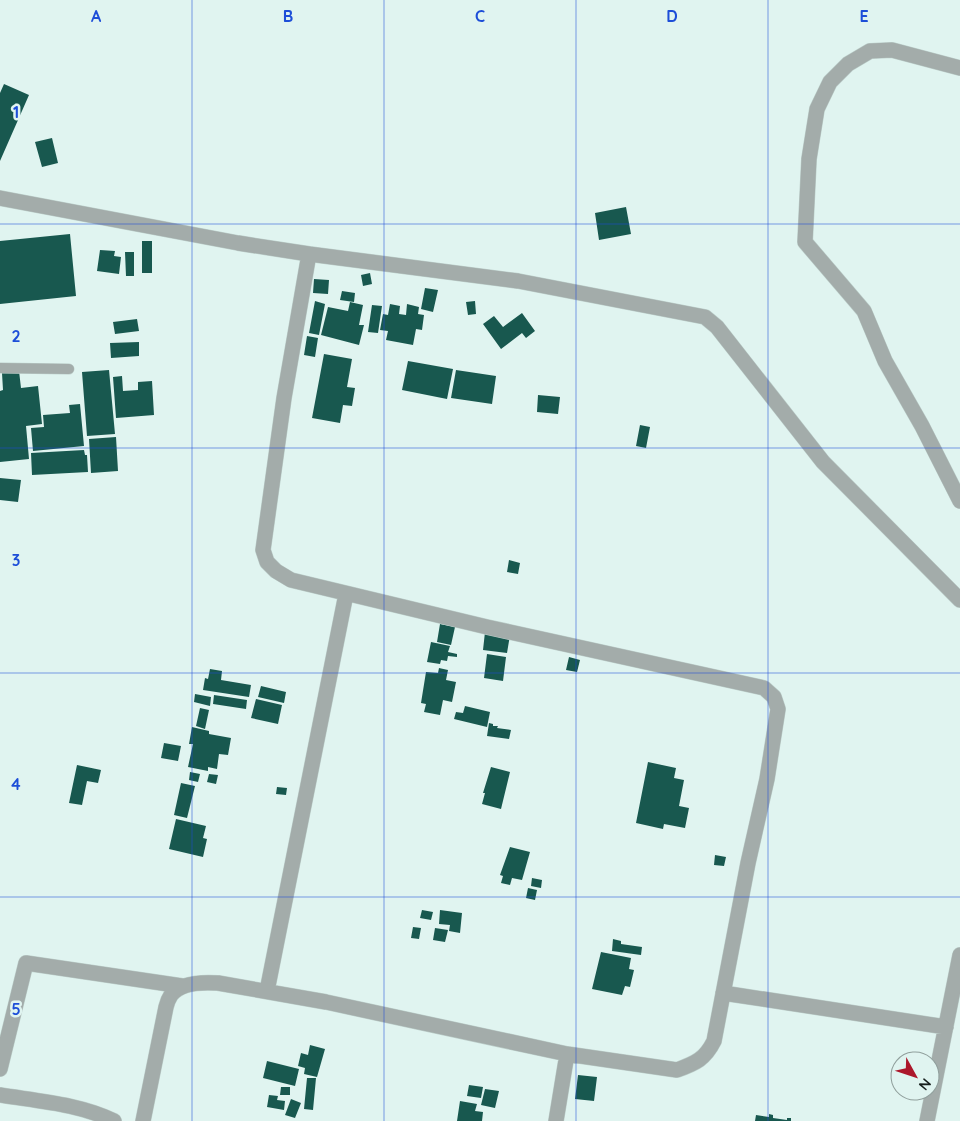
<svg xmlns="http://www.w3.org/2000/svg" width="960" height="1121" font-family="Quicksand,sans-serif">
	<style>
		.building { fill: #18584f }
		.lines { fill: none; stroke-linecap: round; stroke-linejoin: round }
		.lane-casing { stroke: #bcceca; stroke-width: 11 }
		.street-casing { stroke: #bcceca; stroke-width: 16 }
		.lane { stroke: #a3acaa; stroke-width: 10 }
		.street { stroke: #a3acaa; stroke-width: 15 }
		.grid { fill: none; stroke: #1d4ed8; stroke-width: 1; stroke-opacity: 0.55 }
		.grid-label { font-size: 16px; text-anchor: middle; font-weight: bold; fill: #1d4ed8; stroke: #e0f4f0; stroke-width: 5; stroke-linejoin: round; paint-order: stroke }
	</style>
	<rect width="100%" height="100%" fill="#e0f4f0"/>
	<!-- building -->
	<path class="building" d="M4,84L29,95L0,161V93Z
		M52,138L58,163L42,167L35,142Z
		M626,207L631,234L599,240L595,213Z
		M70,234L76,296L0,304V241Z
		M142,241H152V273H142Z
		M100,250L115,251L114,256L121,257L119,274L97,271Z
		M125,252H134V276H126Z
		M370,273L372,284L363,286L361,275Z
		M314,279L329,280L328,294L313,293Z
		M425,288L438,290L433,312L421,309Z
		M342,291L355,293L354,302L340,300Z
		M315,301L325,304L319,335L309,333Z
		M475,301L476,314L468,315L466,302Z
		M350,302L363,305L359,325H364L359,345L321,335L328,307L348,311Z
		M390,304L400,306L399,314L406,315L407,304L419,307L418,314L424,315L422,330L416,329L413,345L386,340L388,331L380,330L383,314L388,315Z
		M372,305L382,306L378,333L368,332Z
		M522,313L535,331L526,338L522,333L501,349L483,324L494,316L503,327Z
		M137,319L139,331L115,334L113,322Z
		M307,336L318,338L315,357L304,355Z
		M139,342V356L111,358L110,343Z
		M324,354L352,359L347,387L355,388L352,406L343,405L340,423L312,418Z
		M408,361L453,369L447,399L402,390Z
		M109,370L115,434L87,436L82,372Z
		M456,370L496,376L492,404L451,398Z
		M19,371L21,388L38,386L42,424L26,426L29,459L0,462V391L3,390L2,373Z
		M122,376L123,391L138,390V382L152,381L154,415L116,418L113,377Z
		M538,395L560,397L558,414L537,412Z
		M80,404L84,446L33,451L31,428L44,427L43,415L70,413L69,405Z
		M640,425L650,427L646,448L636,446Z
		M116,437L118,471L91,473L89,439Z
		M84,450L85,455H87L88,472L32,475L31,453Z
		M0,478L21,480L18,502L0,500Z
		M509,560L520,563L518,574L507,572Z
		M440,624L455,627L451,645L437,642Z
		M485,632L510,635L507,653L483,650Z
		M431,642L450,646L448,652L457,654V657L448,656L447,661L441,660L440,664L427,662Z
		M487,654L506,657L503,681L484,678Z
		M569,657L580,660L577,672L566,670Z
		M439,668L448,670L446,680L456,682L452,702L443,700L440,715L424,712L426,704L421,703L426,672L438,673Z
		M210,669L222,671L221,680L251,685L249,697L203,690L205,678L208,679Z
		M261,686L286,692L284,703L258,697Z
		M195,694L211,697L210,706L194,702Z
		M214,695L247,700L246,709L213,704Z
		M256,699L282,705L278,724L251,718Z
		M465,706L490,712L487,727L454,719L456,712L463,713Z
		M200,708L209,710L205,729L196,726Z
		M489,723L493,724V726H498L497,728L511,730L509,739L487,736Z
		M192,727L209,731V734L231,738L228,755L219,754L217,769L208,767V771L188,767L193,744H189Z
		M164,743L181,746L178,761L161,758Z
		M648,762L676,768L674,778L684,780L679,806L689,808L685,828L664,824L663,829L636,823Z
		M77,765L101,770L98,783L87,781L82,805L69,803Z
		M491,767L510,772L501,809L482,804L485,793H483Z
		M190,772L200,774L198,782L189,780Z
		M209,774L218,775L216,784L207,782Z
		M181,783L195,786L187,818L174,815Z
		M277,787L287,788L286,795L276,794Z
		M176,819L206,826L203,838L207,839L203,857L169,849Z
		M510,847L530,852L522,880L512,878L510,885L501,883L503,876L500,875Z
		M715,855L726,857L724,866L714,865Z
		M532,878L542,880L541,888L531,886Z
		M528,888L537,890L535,900L526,898Z
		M422,910L433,912L431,920L420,918Z
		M440,910L462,913L460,933L449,931L450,925L439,924Z
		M413,927L421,928L419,939L411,938Z
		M435,928L448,930L445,942L433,940Z
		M613,939L621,941V944L642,947L641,955L612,951Z
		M601,952L631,958L629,969L634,970L630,987L625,986L622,995L592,989Z
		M310,1045L325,1049L317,1077L304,1074L305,1068L298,1066L301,1053L308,1055Z
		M267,1061L299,1069L295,1086L263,1078Z
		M578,1075L597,1077L594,1101L575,1099Z
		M307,1078H316L313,1110L304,1109Z
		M469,1085L483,1087L481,1098L467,1096Z
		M281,1087H290V1095H280Z
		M485,1089L499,1091L495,1108L481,1105Z
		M269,1095L278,1096L277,1100L285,1101L284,1110L267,1107Z
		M291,1099L301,1103L295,1118L285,1115Z
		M460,1101L477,1104L475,1111L483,1112L482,1121H457Z
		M769,1114L773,1115V1118L787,1120V1118H791V1121H755L756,1115L769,1117Z"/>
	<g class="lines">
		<defs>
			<path id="lane" d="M0,368L69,369"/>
			<path id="street" d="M960,68L892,50L870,51L848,64L830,82L817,109L809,159L805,242L864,311L885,361L922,426L960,501
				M0,198L238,243L309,254L518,281L705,317L717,327L823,462L960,600
				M267,991L346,594
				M723,993L946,1027
				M0,1069L26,963L182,986
				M0,1095C37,1101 80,1104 114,1121
				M143,1121L166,1007C167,1003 169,998 171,995C181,982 203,982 218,983L326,1002L567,1054L677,1070C696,1063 705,1059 714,1041L748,863L767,779L778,709L774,697L764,688L487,627L291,580L276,571L267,562L263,550L284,398L309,254
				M556,1121L567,1054
				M927,1121L960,955"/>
		</defs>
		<!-- lane casing -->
		<use href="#lane" class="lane-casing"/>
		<!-- street casing -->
		<use href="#street" class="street-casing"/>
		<!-- lane -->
		<use href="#lane" class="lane"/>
		<!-- street -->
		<use href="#street" class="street"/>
	</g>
	<!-- grid -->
	<path class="grid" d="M192,0V1121M384,0V1121M576,0V1121M768,0V1121M0,224H960M0,448H960M0,673H960M0,897H960"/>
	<g class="grid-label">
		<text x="96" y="22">A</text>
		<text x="288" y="22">B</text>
		<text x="480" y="22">C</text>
		<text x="672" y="22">D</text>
		<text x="864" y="22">E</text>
		<text x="16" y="118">1</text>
		<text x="16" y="342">2</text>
		<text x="16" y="566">3</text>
		<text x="16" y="790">4</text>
		<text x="16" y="1015">5</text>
	</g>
	<!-- north arrow -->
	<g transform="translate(915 1076) rotate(130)"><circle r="24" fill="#e0f4f0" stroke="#909f9c"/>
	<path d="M0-4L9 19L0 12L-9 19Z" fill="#ac172b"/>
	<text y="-8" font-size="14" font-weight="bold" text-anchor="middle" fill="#171f1d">N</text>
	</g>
</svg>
